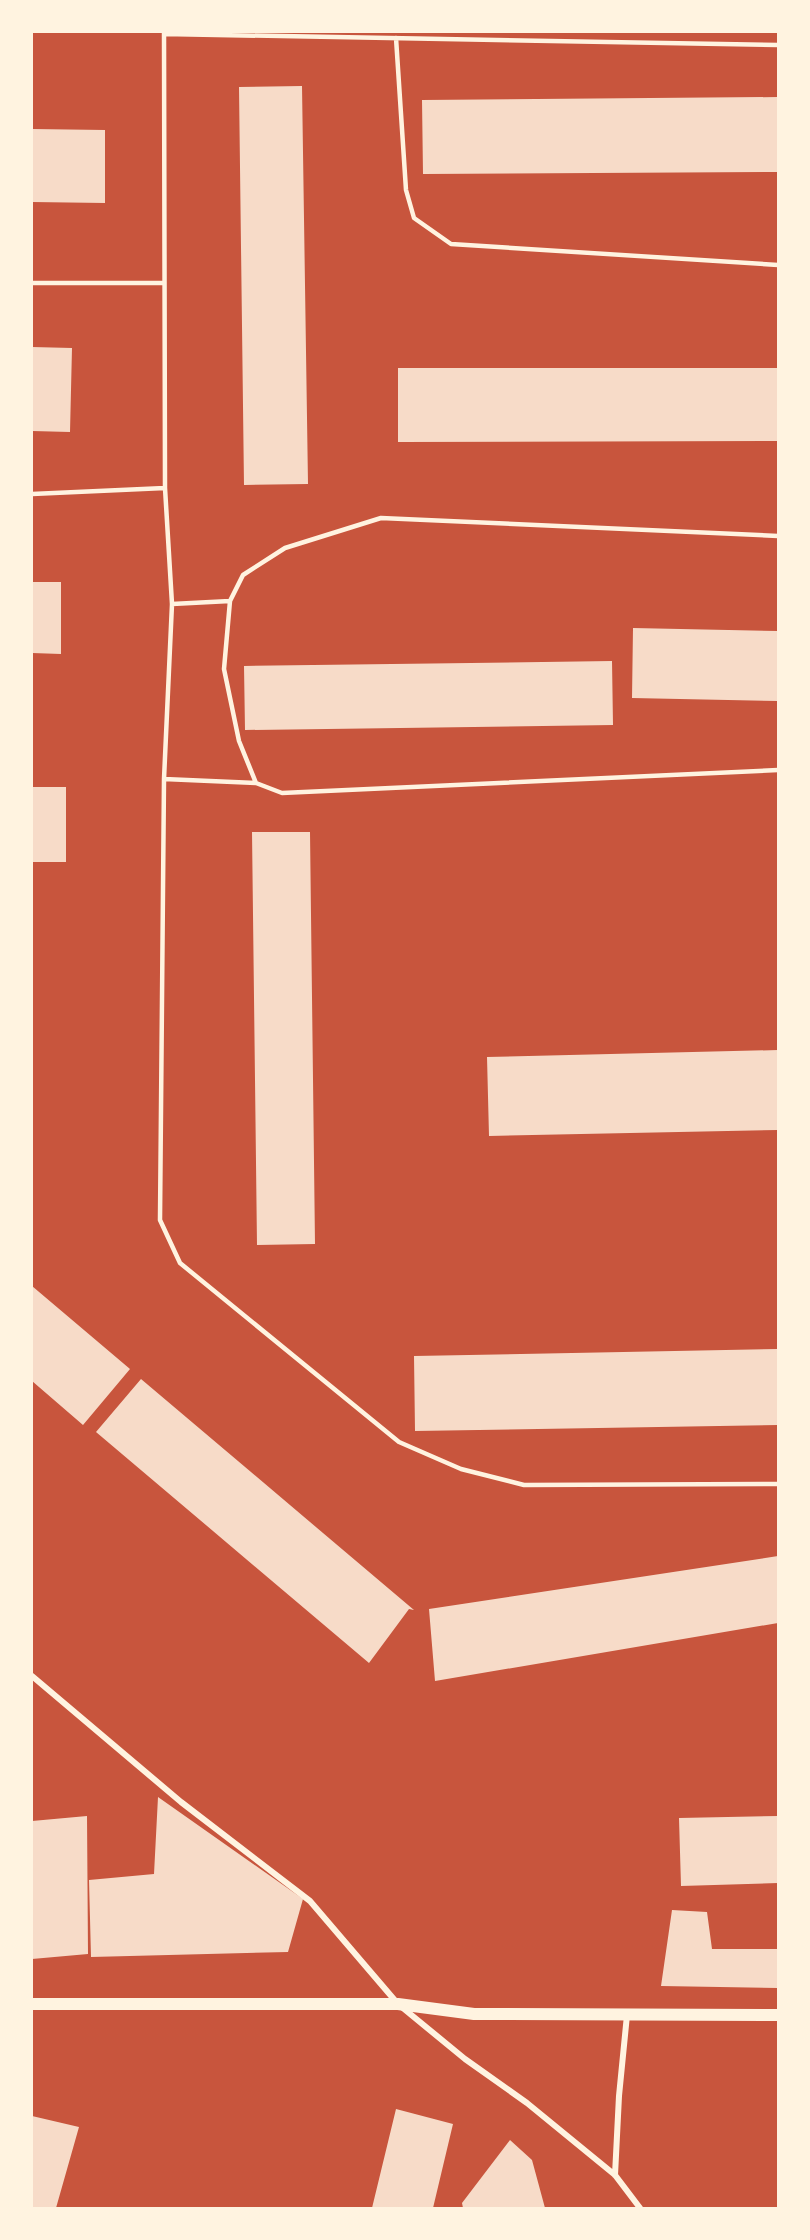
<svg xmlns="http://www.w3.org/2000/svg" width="810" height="2240" font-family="'Exo 2',sans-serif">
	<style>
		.building { fill: #f7dbc8 }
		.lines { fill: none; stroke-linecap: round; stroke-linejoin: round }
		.service { stroke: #fff3e0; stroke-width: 4.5 }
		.minor { stroke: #fff3e0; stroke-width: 6 }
		.secondary { stroke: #fff3e0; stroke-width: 12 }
	</style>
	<rect width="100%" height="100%" fill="#c8553d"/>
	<!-- building -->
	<path class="building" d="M302,86L308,484L244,485L239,87Z
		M778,97V172L423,174L422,100Z
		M32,129L105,130V203L32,202Z
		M32,347L72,348L70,432L32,431Z
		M398,368H778V441L398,442Z
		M32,582H61V654L32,653Z
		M633,628L778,631V701L632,698Z
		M612,661L613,725L245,730L244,666Z
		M32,787H66V862H32Z
		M252,832H310L315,1244L257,1245Z
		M778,1050V1130L489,1136L487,1057Z
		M32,1286L130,1369L83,1425L32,1381Z
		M778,1349V1425L415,1431L414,1356Z
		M141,1379L414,1610L409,1609L369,1663L96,1432Z
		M778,1556V1623L435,1681L429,1609Z
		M158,1797L303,1899L288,1952L91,1957L89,1880L154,1874Z
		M87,1816L88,1954L32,1959V1821Z
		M778,1816V1883L681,1886L679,1818Z
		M672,1910L707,1912L712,1949H778V1988L661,1986Z
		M396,2109L453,2124L433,2208H372Z
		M32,2116L79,2127L56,2208H32Z
		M510,2140L532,2160L545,2208H463L462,2203Z"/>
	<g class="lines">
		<!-- service -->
		<path class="service" d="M164,32L165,488L172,604L164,779L160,1220L180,1263L399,1442L461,1469L524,1485L778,1484
			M164,34L778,45
			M396,38L406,190L414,218L451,244L778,265
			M32,283H164
			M32,494L165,488
			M230,601L224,669L239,741L256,783
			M172,604L230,601L243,575L285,548L381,518L778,536
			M164,779L256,783L282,793L778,770"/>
		<!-- minor -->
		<path class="minor" d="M32,1676L181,1802L310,1901L398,2004L465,2059L527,2103L615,2175L640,2208
			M615,2175L619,2096L627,2015"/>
		<!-- secondary -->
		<path class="secondary" d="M32,2004H398L474,2014L778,2015"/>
	</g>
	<!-- border -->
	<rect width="810" height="2240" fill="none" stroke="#fff3e0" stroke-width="66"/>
</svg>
